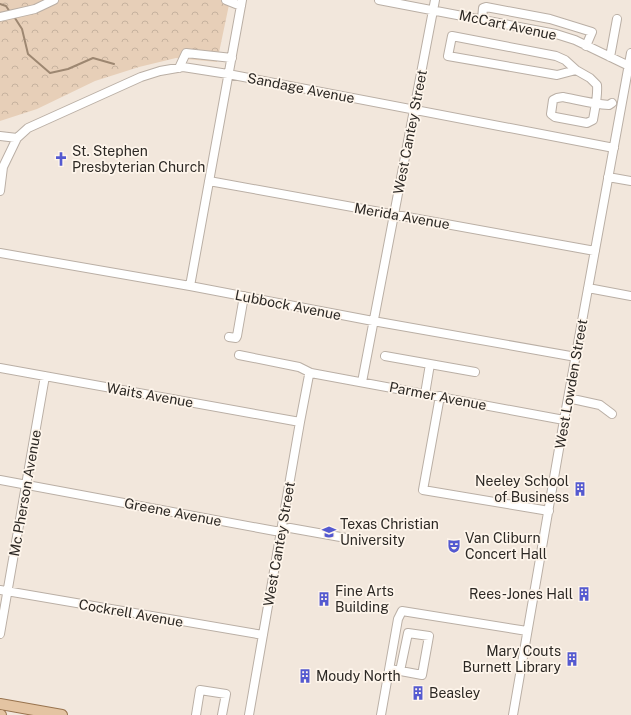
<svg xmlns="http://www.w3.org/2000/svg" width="631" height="715" font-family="'Public Sans',sans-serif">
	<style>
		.park { fill: url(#park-crowns) }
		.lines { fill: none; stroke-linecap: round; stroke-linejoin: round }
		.stream { stroke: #9d8771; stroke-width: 2 }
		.minor-casing { stroke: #baafa5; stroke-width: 10 }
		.major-casing { stroke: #98734e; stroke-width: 12 }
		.minor { stroke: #fff; stroke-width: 8 }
		.major { stroke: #e4c4a2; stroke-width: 10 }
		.labels { text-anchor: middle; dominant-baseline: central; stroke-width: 3.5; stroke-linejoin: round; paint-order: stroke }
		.street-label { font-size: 14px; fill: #2c2824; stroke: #fef5eb }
		.poi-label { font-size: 14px; fill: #2c2824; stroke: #fef5eb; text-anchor: start }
	</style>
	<defs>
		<pattern id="park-crowns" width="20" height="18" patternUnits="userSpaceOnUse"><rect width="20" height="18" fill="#e7cfb8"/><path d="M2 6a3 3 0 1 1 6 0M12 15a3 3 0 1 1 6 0" fill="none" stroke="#c6b29e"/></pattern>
	</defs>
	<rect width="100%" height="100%" fill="#f2e7dc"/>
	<!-- park -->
	<path class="park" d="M0,0H230L217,62L176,58L139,67L95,81L37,109L0,121Z"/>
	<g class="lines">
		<!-- stream -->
		<path class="stream" d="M0,4L6,6L10,12
			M13,15L22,29L28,54L50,73L68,69L93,58L114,64"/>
		<defs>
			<path id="minor" d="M226,0L241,6
				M379,0L556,34L575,40L631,67
				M0,17L35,9L54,0
				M482,19L483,8L486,7L550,19L592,32L586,46
				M452,36L556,56L565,60L576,70L557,75L448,56Z
				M610,57L617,19
				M179,68L186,53L232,58
				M576,70L590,78L597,85C598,97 595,108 593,120L587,123L555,117L551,114L553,100L557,98L563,97C578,100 593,104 609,105L612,103
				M0,136L17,138L28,128L141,77L160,71L183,67L228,74L614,148
				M608,177L631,181
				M209,181L595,251
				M0,191L3,167L17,138
				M0,253L190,286L373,321L576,357
				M190,286L242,0
				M588,288L631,296
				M229,337L236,338L237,336L244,296
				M239,355L299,367L311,373L564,420
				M385,356L430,364L425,394
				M430,364L475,372
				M0,368L300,422
				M362,382L435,0
				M440,396L423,490L549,511
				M568,398L600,405L612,414
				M0,480L275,531L290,528L346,538
				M0,590L263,635
				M0,634L45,376
				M390,669L422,675L429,636L408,633L400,671
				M196,715L200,690L226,694L222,715
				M249,715L300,422L309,375L311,373
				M381,715L398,619L402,611L527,631
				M513,715L564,420L631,53"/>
			<path id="major" d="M0,704L62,715
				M0,715H1"/>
		</defs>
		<!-- minor casing -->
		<use href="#minor" class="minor-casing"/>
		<!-- major casing -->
		<use href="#major" class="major-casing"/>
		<!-- minor -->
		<use href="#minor" class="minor"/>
		<!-- major -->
		<use href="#major" class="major"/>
	</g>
	<!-- icons -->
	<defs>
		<symbol id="church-bare" viewBox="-9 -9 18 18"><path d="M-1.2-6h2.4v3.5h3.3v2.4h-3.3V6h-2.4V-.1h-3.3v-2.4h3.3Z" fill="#5459d0" stroke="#fef5eb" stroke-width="2.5" paint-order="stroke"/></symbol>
		<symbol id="building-bare" viewBox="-9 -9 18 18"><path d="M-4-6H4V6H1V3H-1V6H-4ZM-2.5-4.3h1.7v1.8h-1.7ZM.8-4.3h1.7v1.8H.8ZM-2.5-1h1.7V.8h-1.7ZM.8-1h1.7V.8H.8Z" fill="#5459d0" stroke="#fef5eb" stroke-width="2.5" paint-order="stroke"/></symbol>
		<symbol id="university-bare" viewBox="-9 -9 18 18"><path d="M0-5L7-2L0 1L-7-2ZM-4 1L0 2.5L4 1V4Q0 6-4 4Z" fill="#5459d0" stroke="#fef5eb" stroke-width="2.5" paint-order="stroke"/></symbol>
		<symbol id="theatre-bare" viewBox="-9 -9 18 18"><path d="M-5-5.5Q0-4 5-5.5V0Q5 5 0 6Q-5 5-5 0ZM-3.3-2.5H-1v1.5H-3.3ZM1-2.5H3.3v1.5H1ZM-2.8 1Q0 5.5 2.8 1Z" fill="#5459d0" stroke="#fef5eb" stroke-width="2.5" paint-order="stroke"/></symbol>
	</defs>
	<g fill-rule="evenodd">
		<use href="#church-bare" x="51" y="149" width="20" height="20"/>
		<use href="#building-bare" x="570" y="479" width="20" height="20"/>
		<use href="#university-bare" x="319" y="522" width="20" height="20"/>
		<use href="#theatre-bare" x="444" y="536" width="20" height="20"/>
		<use href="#building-bare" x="574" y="584" width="20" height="20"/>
		<use href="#building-bare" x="314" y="589" width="20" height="20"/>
		<use href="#building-bare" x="562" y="649" width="20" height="20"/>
		<use href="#building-bare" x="295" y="666" width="20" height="20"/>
		<use href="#building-bare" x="408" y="683" width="20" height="20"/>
	</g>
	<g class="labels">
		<!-- street labels -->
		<g class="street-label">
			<text transform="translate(508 25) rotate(12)">McCart Avenue</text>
			<text transform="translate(301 88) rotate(11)">Sandage Avenue</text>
			<text transform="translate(410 132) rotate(-79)">West Cantey Street</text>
			<text transform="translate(402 216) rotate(10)">Merida Avenue</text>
			<text transform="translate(288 305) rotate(11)">Lubbock Avenue</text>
			<text transform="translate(571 384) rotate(-80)">West Lowden Street</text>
			<text transform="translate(150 395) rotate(10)">Waits Avenue</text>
			<text transform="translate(438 396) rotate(11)">Parmer Avenue</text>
			<text transform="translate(25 493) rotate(-80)">Mc Pherson Avenue</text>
			<text transform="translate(173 512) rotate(11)">Greene Avenue</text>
			<text transform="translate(279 544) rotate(-80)">West Cantey Street</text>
			<text transform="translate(131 613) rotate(10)">Cockrell Avenue</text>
		</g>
		<!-- poi labels -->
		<g class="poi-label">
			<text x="72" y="151">St. Stephen<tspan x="72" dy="16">Presbyterian Church</tspan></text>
			<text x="569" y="481" text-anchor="end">Neeley School<tspan x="569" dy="16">of Business</tspan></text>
			<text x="340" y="524">Texas Christian<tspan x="340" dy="16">University</tspan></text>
			<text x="465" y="538">Van Cliburn<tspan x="465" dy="16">Concert Hall</tspan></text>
			<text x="335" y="591">Fine Arts<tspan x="335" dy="16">Building</tspan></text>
			<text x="573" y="594" text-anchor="end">Rees-Jones Hall</text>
			<text x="561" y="651" text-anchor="end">Mary Couts<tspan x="561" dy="16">Burnett Library</tspan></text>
			<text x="316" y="676">Moudy North</text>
			<text x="429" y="693">Beasley</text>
		</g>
	</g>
</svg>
